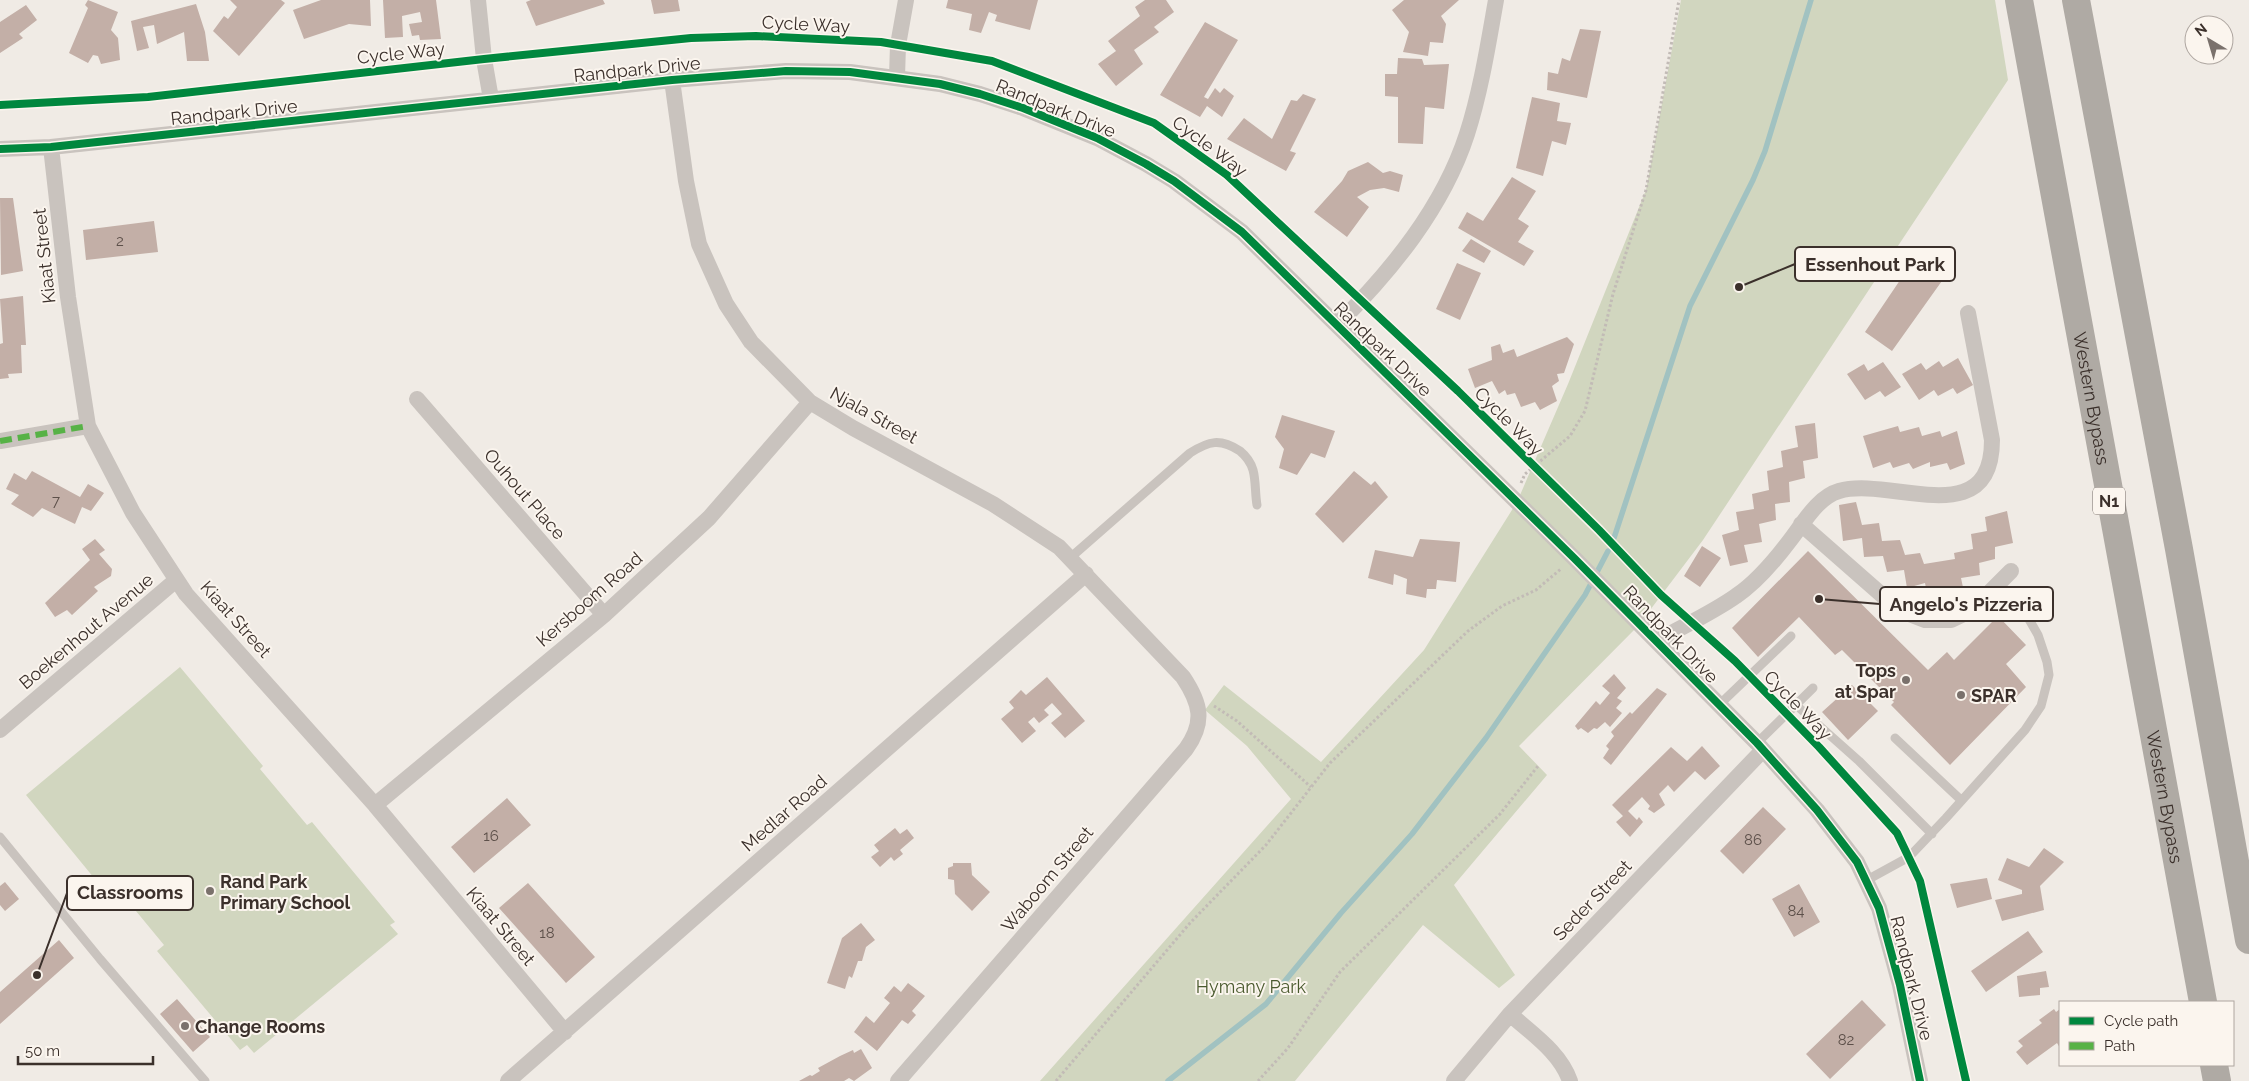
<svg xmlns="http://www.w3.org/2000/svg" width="2249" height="1081" font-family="Raleway,sans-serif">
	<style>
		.green { fill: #d1d6bf }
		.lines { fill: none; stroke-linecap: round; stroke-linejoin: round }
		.stream { stroke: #a1c2c1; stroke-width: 5.5 }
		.building { fill: #c3afa7 }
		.path { stroke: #c2bbb6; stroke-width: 3; stroke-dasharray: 2.5 2.5; stroke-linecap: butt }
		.service { stroke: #c9c3be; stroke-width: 9 }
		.minor { stroke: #c9c3be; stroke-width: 16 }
		.motorway { stroke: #afaaa4; stroke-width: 28 }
		.quiet { stroke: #57b246; stroke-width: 6; stroke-dasharray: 12 6; stroke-linecap: butt }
		.cycleway-casing { stroke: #fbf5ee; stroke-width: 11 }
		.cycleway { stroke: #00873e; stroke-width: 8 }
		.poi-dot { fill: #7a716c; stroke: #fbf5ee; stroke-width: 2 }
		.labels { text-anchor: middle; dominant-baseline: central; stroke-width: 4; stroke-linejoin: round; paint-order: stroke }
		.number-label { font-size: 15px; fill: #5d504a }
		.shield { fill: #fbf5ee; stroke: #756b66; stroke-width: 1 }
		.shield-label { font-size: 16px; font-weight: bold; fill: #3b302b }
		.street-label { font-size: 18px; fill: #3b302b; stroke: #fbf5ee }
		.poi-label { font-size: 18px; font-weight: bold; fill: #3b302b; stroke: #fbf5ee; text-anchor: start }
		.park-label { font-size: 18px; fill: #4a5a2e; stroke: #fbf5ee }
		.leader { fill: none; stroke: #3b302b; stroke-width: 2 }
		.callout-dot { fill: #3b302b; stroke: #fbf5ee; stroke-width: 2 }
		.callout { fill: #fbf5ee; stroke: #3b302b; stroke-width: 2 }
		.callout-label { font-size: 19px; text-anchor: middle; font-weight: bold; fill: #3b302b }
	</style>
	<rect width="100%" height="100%" fill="#f0ebe5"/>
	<!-- green -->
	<path class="green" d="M1681,0H1995L2008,80L1703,540L1638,626L1519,746L1547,775L1454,885L1515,975L1499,988L1423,925L1295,1081H1040L1291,799L1247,746L1205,710L1224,685L1321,762L1424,650L1517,502L1568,384L1646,190Z
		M180,667L263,766L260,769L307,825L312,822L395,922L390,925L398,934L254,1053L247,1045L240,1050L157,951L164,945L117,888L108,895L26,795Z"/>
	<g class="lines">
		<!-- stream -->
		<path class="stream" d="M1614,538L1690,306L1753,180L1765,151L1811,0
			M1168,1081L1266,1004L1341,913L1412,834L1486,738L1585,595L1608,551"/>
	</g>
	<!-- building -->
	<path class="building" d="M88,0L118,12L111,30L118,38L120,60L101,64L98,56L93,55L88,63L69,53L88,8L85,5Z
		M230,0H281L285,3L239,56L213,31L224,16L228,19L237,7Z
		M321,0H370L371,26L349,24L304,39L293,10Z
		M383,0H436L441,39L420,40L419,35L412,36L409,24L422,22L420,12L402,16L403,37L385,38Z
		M531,0H603L605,4L536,26L526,2Z
		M651,0H678L680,11L654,14Z
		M948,0H1038L1030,30L995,21L997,15L989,12L981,33L969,30L972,14L946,8Z
		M1145,0H1166L1174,12L1154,27L1159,32L1134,50L1143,64L1116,86L1098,64L1116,51L1108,41L1140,16L1135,7Z
		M1404,0H1459L1441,16L1446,24L1443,43L1430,42L1428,56L1403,52L1409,32L1392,10Z
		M196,4L205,32L209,61H187L184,32L157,44L154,25L143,27L149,48L137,51L131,21Z
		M26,5L37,20L19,34L23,38L0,53V22Z
		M1205,22L1238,40L1204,97L1208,99L1215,88L1220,93L1224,88L1234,96L1222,117L1207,106L1200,117L1160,95Z
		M1580,29L1601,31L1587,98L1547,90L1548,72L1558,74L1562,58L1570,61Z
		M1398,58L1422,59L1424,65L1449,64L1444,109L1425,107L1423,144L1398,143V97L1385,96V74H1397Z
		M1303,94L1316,99L1290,151L1296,153L1286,171L1227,139L1244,118L1272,139L1291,100L1297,101Z
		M1532,97L1560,103L1557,121L1571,123L1566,145L1552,141L1543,176L1516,168Z
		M1368,162L1383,173L1390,171L1403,175L1399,192L1384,188L1370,190L1357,197L1369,207L1347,237L1314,212L1342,181L1348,171Z
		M1512,177L1536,191L1518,219L1529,226L1518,242L1534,251L1524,266L1458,228L1467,212L1483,221Z
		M0,198H13L23,271L1,275Z
		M154,221L158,252L86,260L83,230Z
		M1471,239L1491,251L1484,263L1462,251Z
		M1919,252L1949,271L1892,351L1865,332Z
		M1457,263L1481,273L1460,320L1436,309Z
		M23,296L26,345H21L22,373L8,374L9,378L0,379V344L3,343L0,299Z
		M1567,337L1574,344L1564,373L1557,374L1559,381L1552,386L1557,401L1540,410L1535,402L1521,407L1515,393L1507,395L1505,390L1499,394L1492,381L1475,388L1468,369L1492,360L1491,347L1500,344L1503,353L1514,349L1517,357Z
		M1958,358L1973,385L1957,394L1953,388L1938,396L1934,390L1919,400L1902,374L1921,363L1926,370L1939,361L1943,367Z
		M1883,362L1901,387L1885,397L1880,391L1865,400L1847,374L1864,364L1868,371Z
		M1282,415L1335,431L1325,458L1311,453L1297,475L1279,468L1284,449L1275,437Z
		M1815,423L1818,458L1803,461L1805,478L1789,482L1790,502L1775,504L1776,520L1759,524L1762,542L1744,545L1748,562L1730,566L1722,535L1739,530L1736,512L1754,509L1752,494L1769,490L1767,471L1783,467L1781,451L1798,447L1795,426Z
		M1898,426L1900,432L1919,427L1922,436L1940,431L1942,437L1957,431L1965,464L1950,470L1947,463L1930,467V462L1913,469L1909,463L1893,468L1890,462L1873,468L1863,436Z
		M32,471L80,497L88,484L104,493L91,511L82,507L75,524L42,508L33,517L11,504L19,495L6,489L14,473L26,480Z
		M1354,471L1371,485L1375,481L1388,497L1343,543L1315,514Z
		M1856,502L1862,525L1879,523L1882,541L1900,540L1905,555L1920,553L1924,564L1955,559L1954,553L1973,549L1971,534L1987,531L1985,517L2007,511L2013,543L1995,547V559L1979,563L1980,575L1961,578L1964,592L1928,598L1925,583L1907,588L1904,570L1887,572L1883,556L1864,557L1862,538L1843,541L1839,505Z
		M95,539L105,550L99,554L112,569L111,576L94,587L98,591L72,615L67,610L55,617L45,603L90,560L82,549Z
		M1420,539L1460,542L1456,582L1437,580L1436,589H1427L1426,598L1406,594L1407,579L1394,574L1393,585L1368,578L1375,550L1413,557Z
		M1702,546L1721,558L1700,587L1684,576Z
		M1808,551L1928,670L1947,652L1954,660L1998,616L2026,645L2006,664L2026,687L1950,765L1891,705L1894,702L1842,650L1835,655L1799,617L1758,657L1732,628Z
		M1614,674L1626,688L1617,698L1622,701L1616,708L1622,713L1610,727L1605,722L1597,729L1594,728L1588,733L1581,728L1578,730L1575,726L1596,701L1600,705L1610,693L1602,686Z
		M1047,677L1085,721L1065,738L1051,723L1062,714L1052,703L1044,710L1049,715L1039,723L1034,717L1028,722L1036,731L1022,743L1001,719L1014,708L1009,702L1021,690L1026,695Z
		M1852,685L1878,711L1848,740L1822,712Z
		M1657,688L1667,694L1611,765L1603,758L1609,749L1606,746L1614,736L1611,732L1630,712L1632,714Z
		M1702,746L1720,766L1705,780L1695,771L1674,792L1668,785L1659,794L1665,805L1654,813L1648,809L1650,806L1642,797L1628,811L1637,820L1639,817L1643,822L1630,837L1616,822L1623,816L1612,805L1671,747L1687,761Z
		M507,798L531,825L474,873L451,847Z
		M1763,807L1786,829L1743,874L1720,851Z
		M895,828L900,834L907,829L914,838L900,850L903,854L894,861L891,857L880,867L871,857L879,851L874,845Z
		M2044,848L2064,862L2040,886L2044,910L2002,921L1995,900L2022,894V890L1998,880L2007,858L2029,867Z
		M953,863H971L972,875L990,892L972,911L955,894L954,880L948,879V868L953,866Z
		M1987,878L1992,899L1957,908L1950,884Z
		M5,882L19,899L5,911L0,905V886Z
		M528,883L595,957L566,983L499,908Z
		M1799,884L1820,922L1794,937L1772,899Z
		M861,923L875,940L866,947L862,961H858L852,978L849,976L845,989L827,983L842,938Z
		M2028,931L2043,952L1986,992L1971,971Z
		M59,940L74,958L0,1024V992Z
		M2046,971L2049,987L2040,988V995L2019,997L2017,976Z
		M908,983L925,996L912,1011L916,1015L908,1024L902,1020L877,1051L854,1032L866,1016L874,1023L890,1003L884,998L894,986L901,992Z
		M177,999L210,1037L193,1052L160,1014Z
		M1862,1000L1886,1025L1830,1079L1806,1054Z
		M2054,1009L2056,1012L2060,1009V1048L2057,1043L2027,1065L2016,1052L2023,1046L2018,1041L2042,1023L2039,1020Z
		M861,1049L872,1068L854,1081L849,1078L844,1081H799L810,1075L812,1076L820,1071L818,1068L840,1056L853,1050L854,1053Z"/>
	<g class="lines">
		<!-- path -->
		<path class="path" d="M1521,483L1525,474L1570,436L1585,411L1613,294L1646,190L1679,0
			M1214,706L1237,721L1311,787
			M1056,1081L1190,923L1266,845L1330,763L1468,631L1502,606L1536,590L1562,568
			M1258,1081L1288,1048L1340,972L1500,814L1538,766"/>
		<!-- service -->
		<path class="service" d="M1070,558L1190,453C1209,441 1220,438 1240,451C1246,456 1251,463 1253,470C1256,481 1255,494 1257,505
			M1719,705L1791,636
			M1796,705L1859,761L1932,834
			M1895,738L1961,800
			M1757,743L1813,688
			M0,837L100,959L205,1081
			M1867,880L1909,857L1946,818L2025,730L2041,706L2049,675L2047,662L2038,635L2019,602"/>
		<!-- minor -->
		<path class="minor" d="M478,0L484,59L491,99
			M897,77L898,45L906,0
			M672,80L686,181L699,244L726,304L751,342L810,402L853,428L993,504L1059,547L1183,677C1201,704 1205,722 1186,749L898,1081
			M51,147L68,297L88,426L133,513L186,594L375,805L565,1032
			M0,149L51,147L672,80L786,71L850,72L940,84L980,94L1023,108L1097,138L1146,164L1174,181L1242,232L1574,558L1757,743L1817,810L1857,862L1879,908L1900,985L1920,1081
			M1337,325C1391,271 1443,208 1467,134C1481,90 1488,45 1496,0
			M417,399L604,615
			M0,441L88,426
			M1801,524L1899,610L1925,620H1951L1972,610L2011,571
			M1657,641C1683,626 1712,613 1736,596C1757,582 1776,559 1791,539C1804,522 1818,497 1839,491C1891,476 1992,534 1992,440L1968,313
			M0,730L175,581
			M375,805L604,615L709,518L810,402
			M1510,1014C1532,1034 1560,1052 1570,1081
			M508,1081L1086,574
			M1454,1081L1510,1014L1763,750"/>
		<!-- motorway -->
		<g class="motorway">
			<path id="s1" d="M2019,0L2203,1002"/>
			<path d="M2076,0L2179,549L2249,940"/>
			<path d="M2214,1065L2217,1081"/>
		</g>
		<!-- quiet -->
		<path class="quiet" d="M0,441L88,426"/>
		<defs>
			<path id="cycleway" d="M0,105L148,97L484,59L691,38L756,36L881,42L992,61L1154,123L1227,175L1458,391L1599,530L1661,595L1735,661L1819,747L1897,833L1920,881L1966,1081
				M0,149L51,147L672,80L786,71L850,72L940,84L980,94L1023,108L1097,138L1146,164L1174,181L1242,232L1574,558L1757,743L1817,810L1857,862L1879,908L1900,985L1920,1081"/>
		</defs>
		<!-- cycleway casing -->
		<use href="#cycleway" class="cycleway-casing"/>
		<!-- cycleway -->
		<use href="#cycleway" class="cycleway"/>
	</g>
	<!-- markers -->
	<g class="poi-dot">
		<circle cx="1906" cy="680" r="5"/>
		<circle cx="1961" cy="695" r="5"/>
		<circle cx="210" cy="891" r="5"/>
		<circle cx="185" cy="1026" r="5"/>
	</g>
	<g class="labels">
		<!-- number labels -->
		<g class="number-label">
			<text x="120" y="241">2</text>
			<text x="56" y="501">7</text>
			<text x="491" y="836">16</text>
			<text x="1753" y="840">86</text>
			<text x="1796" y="911">84</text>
			<text x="547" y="933">18</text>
			<text x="1846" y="1040">82</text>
		</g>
		<!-- shield labels -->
		<rect class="shield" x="2093" y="487.5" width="32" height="27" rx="4"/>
		<g class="shield-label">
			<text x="2109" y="501">N1</text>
		</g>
		<!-- street labels -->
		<g class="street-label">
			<text transform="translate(806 24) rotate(3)">Cycle Way</text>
			<text transform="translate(401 53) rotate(-6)">Cycle Way</text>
			<text transform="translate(637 69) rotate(-6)">Randpark Drive</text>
			<text transform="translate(1056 108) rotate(22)">Randpark Drive</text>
			<text transform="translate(234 112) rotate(-6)">Randpark Drive</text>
			<text transform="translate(1210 146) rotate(37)">Cycle Way</text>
			<text transform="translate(44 256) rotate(-96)">Kiaat Street</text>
			<text transform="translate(1383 349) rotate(44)">Randpark Drive</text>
			<text stroke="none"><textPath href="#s1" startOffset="405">Western Bypass</textPath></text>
			<text transform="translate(874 415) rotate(29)">Njala Street</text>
			<text transform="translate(1509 421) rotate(45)">Cycle Way</text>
			<text transform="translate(525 494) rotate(49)">Ouhout Place</text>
			<text transform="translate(589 599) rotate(-41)">Kersboom Road</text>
			<text transform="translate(236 619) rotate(48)">Kiaat Street</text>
			<text transform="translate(86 631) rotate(-40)">Boekenhout Avenue</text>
			<text transform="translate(1671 634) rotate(46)">Randpark Drive</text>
			<text transform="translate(1798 705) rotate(46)">Cycle Way</text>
			<text stroke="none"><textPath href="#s1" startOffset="810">Western Bypass</textPath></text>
			<text transform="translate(784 813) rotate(-41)">Medlar Road</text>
			<text transform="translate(1047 879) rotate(-50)">Waboom Street</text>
			<text transform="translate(1592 900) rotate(-46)">Seder Street</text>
			<text transform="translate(501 926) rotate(50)">Kiaat Street</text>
			<text transform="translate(1912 978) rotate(76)">Randpark Drive</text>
		</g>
		<!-- poi labels -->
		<g class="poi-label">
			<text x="1896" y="670" text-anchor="end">Tops<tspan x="1896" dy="21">at Spar</tspan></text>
			<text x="1971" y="695">SPAR</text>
			<text x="220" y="881">Rand Park<tspan x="220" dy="21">Primary School</tspan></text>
			<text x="195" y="1026">Change Rooms</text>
		</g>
		<!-- park labels -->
		<g class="park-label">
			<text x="1251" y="986">Hymany Park</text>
		</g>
	</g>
	<!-- callouts -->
	<path class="leader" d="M1739 287L1795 264M1819 599L1880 604M37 975L67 893"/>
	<g class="callout-dot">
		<circle cx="1739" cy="287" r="5"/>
		<circle cx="1819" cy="599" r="5"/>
		<circle cx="37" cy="975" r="5"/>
	</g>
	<g class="callout">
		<rect x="1795" y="247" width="160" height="34" rx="5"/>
		<rect x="1880" y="587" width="173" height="34" rx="5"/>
		<rect x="67" y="876" width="126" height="34" rx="5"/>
	</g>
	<g class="callout-label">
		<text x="1875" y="271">Essenhout Park</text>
		<text x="1966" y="611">Angelo's Pizzeria</text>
		<text x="130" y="899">Classrooms</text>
	</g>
	<!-- legend -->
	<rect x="2059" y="1001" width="175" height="65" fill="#fbf5ee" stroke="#aea6a0"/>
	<rect x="2069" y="1017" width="25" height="8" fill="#00873e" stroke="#aea6a0"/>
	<text x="2104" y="1026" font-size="15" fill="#3b302b">Cycle path</text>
	<rect x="2069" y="1042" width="25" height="8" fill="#57b246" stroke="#aea6a0"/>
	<text x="2104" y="1051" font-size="15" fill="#3b302b">Path</text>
	<!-- north arrow -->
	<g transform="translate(2209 40) rotate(322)"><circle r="24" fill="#fbf5ee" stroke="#aea6a0"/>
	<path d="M0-4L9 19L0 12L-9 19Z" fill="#7a716c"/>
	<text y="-8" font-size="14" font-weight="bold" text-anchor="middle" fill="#3b302b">N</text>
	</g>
	<!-- scale -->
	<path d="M18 1056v8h135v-8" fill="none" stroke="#3b302b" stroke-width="2.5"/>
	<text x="25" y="1056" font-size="15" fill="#3b302b" stroke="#fbf5ee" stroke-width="4" paint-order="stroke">50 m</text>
</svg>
